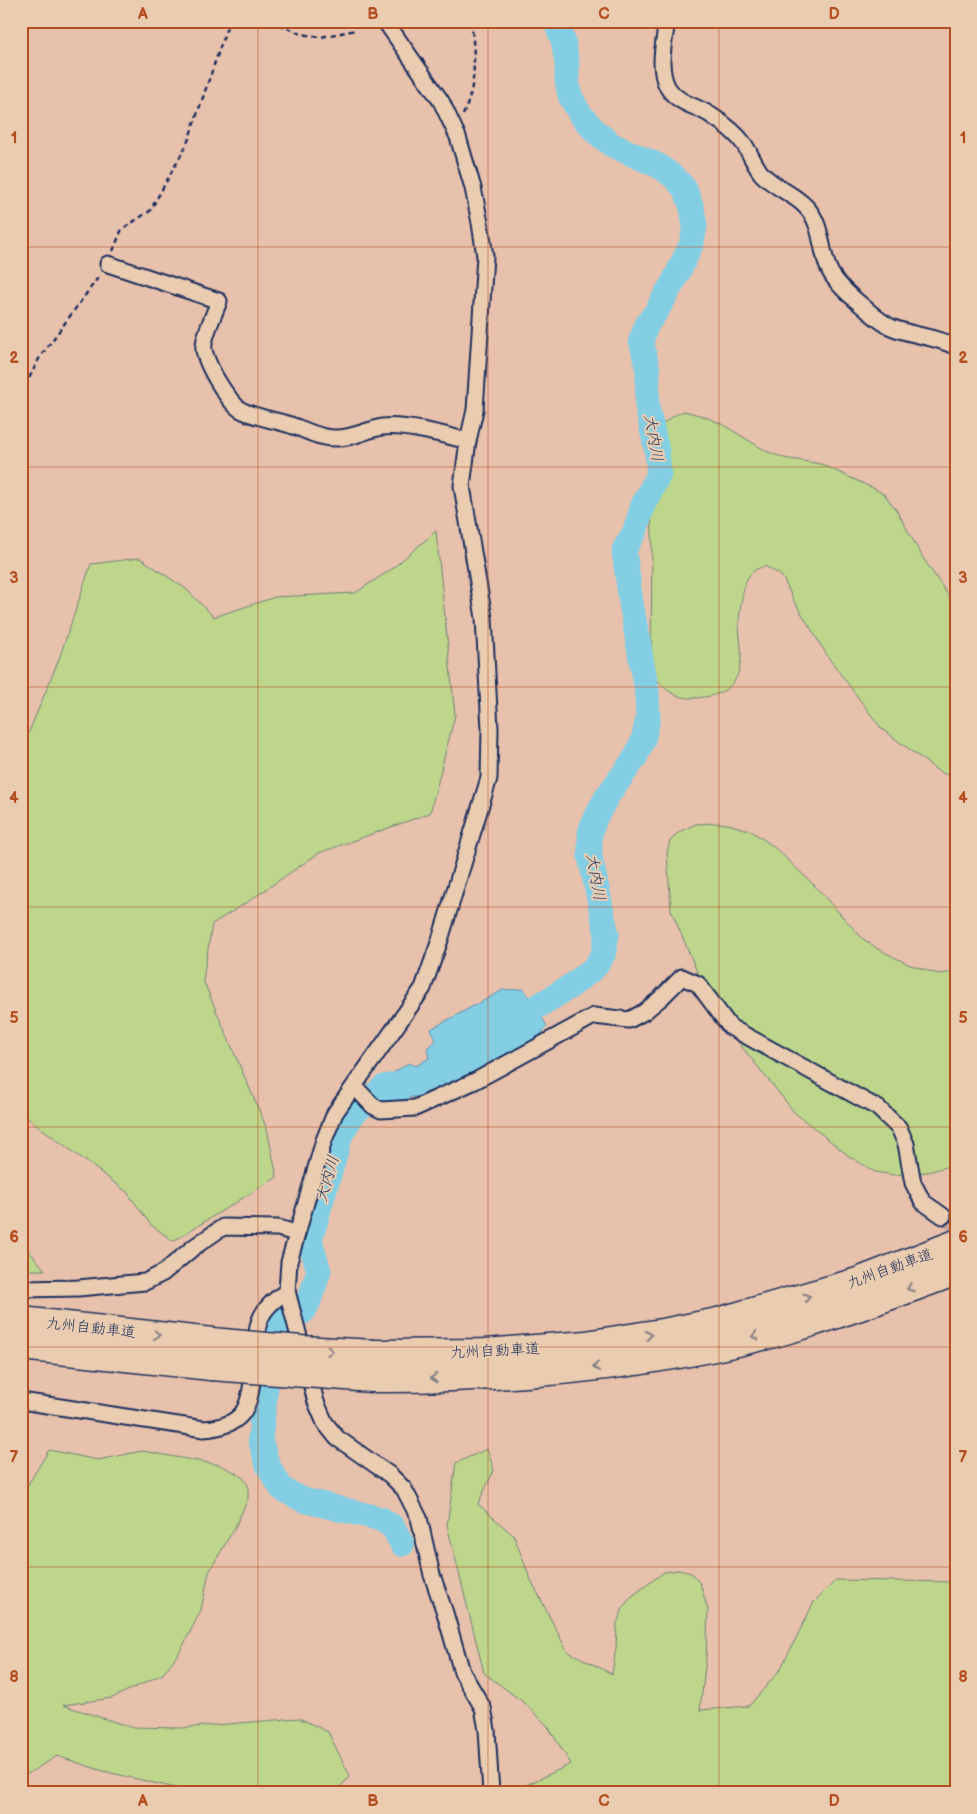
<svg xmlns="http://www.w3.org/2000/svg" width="977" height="1814" font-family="'Balsamiq Sans','Klee One',sans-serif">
<rect width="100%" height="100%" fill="#e8c1ac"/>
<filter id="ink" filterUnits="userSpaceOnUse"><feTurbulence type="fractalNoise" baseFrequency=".02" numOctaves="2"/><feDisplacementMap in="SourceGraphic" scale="10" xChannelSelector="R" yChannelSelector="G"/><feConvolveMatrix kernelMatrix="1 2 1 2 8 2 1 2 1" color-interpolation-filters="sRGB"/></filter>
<g filter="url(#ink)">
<g fill="#bed68c" stroke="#6c8275">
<path d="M684 411 703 416 722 424 766 451 784 458 821 464 875 489 885 495 897 511 923 558 956 607V779L938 771 881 728 830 660 794 601 783 578 779 574 765 566C759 568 753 570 749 576 743 584 739 614 739 625 739 635 742 645 741 656 740 687 722 697 693 698 673 699 660 686 651 670L652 536 648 447C653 430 668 417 684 411Z"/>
<path d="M436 531 455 715 430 813 319 853 249 901 212 924 203 980 267 1129 277 1177 173 1241 151 1225 127 1192 21 1113V742L29 732 59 659 91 564 140 558 186 589 214 617 275 597 355 593 392 569Z"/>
<path d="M716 823 728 824 751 831 773 846 814 885 862 938 876 948 908 964 938 974 956 972V1164L928 1172 893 1175 875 1172 849 1156 795 1113 714 1012 671 910 667 853 670 841 679 832 696 824Z"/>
<path d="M21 1244 24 1245 45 1270H21Z"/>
<path d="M487 1449 494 1470 478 1504 514 1536 530 1578 567 1651 612 1674 616 1648 617 1623 624 1606 631 1597 664 1572 679 1570 691 1573 700 1583 708 1610 706 1658 700 1710 749 1706 780 1670 814 1602 836 1580 956 1582V1793H515L526 1785 571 1764 547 1725 523 1702 484 1673 447 1525 456 1463Z"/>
<path d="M49 1450 98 1460 142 1451 220 1465 236 1473 243 1478 248 1485V1499L235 1527 209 1572 201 1610 181 1650 163 1674 112 1698 63 1705 130 1727 181 1728 299 1718 328 1732 350 1776 335 1793H197L103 1771 57 1756 21 1778V1496Z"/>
</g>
<path fill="#84cee4" stroke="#5a8eae" d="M524 989 547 1026 533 1045 436 1096 411 1097 397 1105 387 1106 385 1092 377 1083 409 1063 416 1066 429 1058 427 1048 436 1040 431 1029 503 990Z"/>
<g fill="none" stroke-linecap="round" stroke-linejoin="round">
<g stroke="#84cee4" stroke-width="25">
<path d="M507 1025 571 986 594 968 603 955 607 935 590 857V833L595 818 608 795 635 758 643 740 648 718 647 691 631 603 624 550 635 531 643 505 659 474 657 451 647 407 648 370 641 340 647 324 656 312 675 279 692 243 695 226 692 208 685 189 674 177 659 166 612 145 596 132 580 114 570 96 567 81V64L563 40 555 21"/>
<path d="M402 1544 393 1527 381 1519 303 1500 282 1489 268 1466 260 1439 272 1335 284 1319 303 1312 309 1301 319 1271 310 1240 341 1134 354 1113 384 1087 415 1081"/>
</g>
<path stroke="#bfa49c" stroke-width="15" stroke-dasharray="15 8" stroke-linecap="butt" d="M943 1216 956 1225"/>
<defs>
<g id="street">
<path d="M385 21 441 101 458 137 473 188 480 223 485 256 475 410 468 441 462 486 484 618 490 729 489 778 440 940 423 988 335 1113 324 1140 289 1262 287 1291 316 1402 325 1423 337 1438 390 1475 404 1489 419 1518 432 1575 445 1613 462 1672 483 1708 487 1730 491 1793"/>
<path d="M667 21C664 43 657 68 668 88 678 104 698 106 712 116 723 123 736 133 744 144 750 153 754 164 761 173 774 188 793 193 806 207 822 223 820 247 828 267 834 283 853 298 866 309 873 315 882 323 891 327 912 336 936 336 956 347"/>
<path d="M108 264 219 301C214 315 206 330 204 344 201 358 230 406 243 411 256 417 273 420 287 424 303 428 317 438 334 438 351 439 366 430 382 427 405 424 445 435 468 441"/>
<path d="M355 1087 373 1106 381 1110 415 1108 475 1081 594 1016 629 1020 644 1012 661 998 682 977 698 984 730 1027 878 1108 899 1128 906 1144 913 1183 923 1202 943 1216"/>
<path d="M21 1289 78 1288 145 1282 163 1273 194 1247 223 1227 278 1228 296 1233"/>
<path d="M21 1401 204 1429C244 1426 250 1408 253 1372 255 1357 256 1341 258 1326 262 1309 273 1301 287 1291"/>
</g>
<g id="highway">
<path d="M21 1321 212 1342"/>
<path d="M21 1346 211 1366"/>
<path d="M374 1354 485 1353 586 1345 668 1332 718 1322 858 1282 956 1244"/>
<path d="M372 1378C518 1379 666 1366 806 1324 857 1308 906 1290 956 1271"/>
</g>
</defs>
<use href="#street" stroke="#1b2f5e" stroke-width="19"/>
<use href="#highway" stroke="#1b2f5e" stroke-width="31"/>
<g stroke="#1b2f5e" stroke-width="2.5" stroke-dasharray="5 4" stroke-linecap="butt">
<path d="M271 21 301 34 321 37 356 30"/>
<path d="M463 115C477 85 475 54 471 21"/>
<path d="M113 251 122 229 150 211 187 144 229 21"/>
<path d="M21 394 40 357 100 275"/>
</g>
<use href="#street" stroke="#eaccb0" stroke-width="15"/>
<use href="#highway" stroke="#eaccb0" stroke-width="28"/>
<defs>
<g id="highway-bridge">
<path d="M212 1342 301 1350 374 1354"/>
<path d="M211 1366 372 1378"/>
</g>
</defs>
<use href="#highway-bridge" stroke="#1b2f5e" stroke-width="31" stroke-linecap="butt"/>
<use href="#highway-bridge" stroke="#eaccb0" stroke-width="28"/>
</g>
<defs><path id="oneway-chevron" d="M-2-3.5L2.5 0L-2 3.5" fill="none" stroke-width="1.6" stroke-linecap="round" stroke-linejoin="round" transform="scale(1.25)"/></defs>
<g stroke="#827e87">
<use href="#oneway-chevron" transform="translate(910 1288) rotate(159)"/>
<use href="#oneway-chevron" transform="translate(807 1297) rotate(-16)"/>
<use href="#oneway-chevron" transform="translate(157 1335) rotate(7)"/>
<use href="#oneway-chevron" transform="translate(649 1335) rotate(-9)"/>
<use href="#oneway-chevron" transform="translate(755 1336) rotate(166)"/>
<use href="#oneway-chevron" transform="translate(330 1351) rotate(3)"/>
<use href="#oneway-chevron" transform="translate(596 1367) rotate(172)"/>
<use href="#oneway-chevron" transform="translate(434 1378) rotate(180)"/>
</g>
</g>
<path fill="none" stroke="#b54e20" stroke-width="1" stroke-opacity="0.55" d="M258 21V1793M488 21V1793M719 21V1793M21 247H956M21 467H956M21 687H956M21 907H956M21 1127H956M21 1347H956M21 1567H956"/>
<g text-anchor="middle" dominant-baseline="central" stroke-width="4" stroke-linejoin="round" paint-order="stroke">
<g font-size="15" fill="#1b2f5e" stroke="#eaccb0">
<text transform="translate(890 1269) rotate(-20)">九州自動車道</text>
<text transform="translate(91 1328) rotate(6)">九州自動車道</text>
<text transform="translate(495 1351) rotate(-3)">九州自動車道</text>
</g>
<g font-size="16" font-style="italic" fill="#263f6b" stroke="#eaccb0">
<text transform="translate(653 438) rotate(80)">大内川</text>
<text transform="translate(595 877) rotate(80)">大内川</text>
<text transform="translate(328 1179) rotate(-74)">大内川</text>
</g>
</g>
<rect width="977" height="1814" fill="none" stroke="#eaccb0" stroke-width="55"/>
<rect x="28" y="28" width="922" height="1758" fill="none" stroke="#b54e20" stroke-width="2"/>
<g font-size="16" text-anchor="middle" font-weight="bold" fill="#b54e20">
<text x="143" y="19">A</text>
<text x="373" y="19">B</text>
<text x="604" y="19">C</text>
<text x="834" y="19">D</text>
<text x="14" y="143">1</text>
<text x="963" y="143">1</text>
<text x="14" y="363">2</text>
<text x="963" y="363">2</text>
<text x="14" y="583">3</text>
<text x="963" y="583">3</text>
<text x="14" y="803">4</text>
<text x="963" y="803">4</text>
<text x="14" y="1023">5</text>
<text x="963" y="1023">5</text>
<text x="14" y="1242">6</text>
<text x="963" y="1242">6</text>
<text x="14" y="1462">7</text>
<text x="963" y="1462">7</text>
<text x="14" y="1682">8</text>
<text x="963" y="1682">8</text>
<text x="143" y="1806">A</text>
<text x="373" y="1806">B</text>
<text x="604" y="1806">C</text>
<text x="834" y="1806">D</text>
</g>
</svg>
